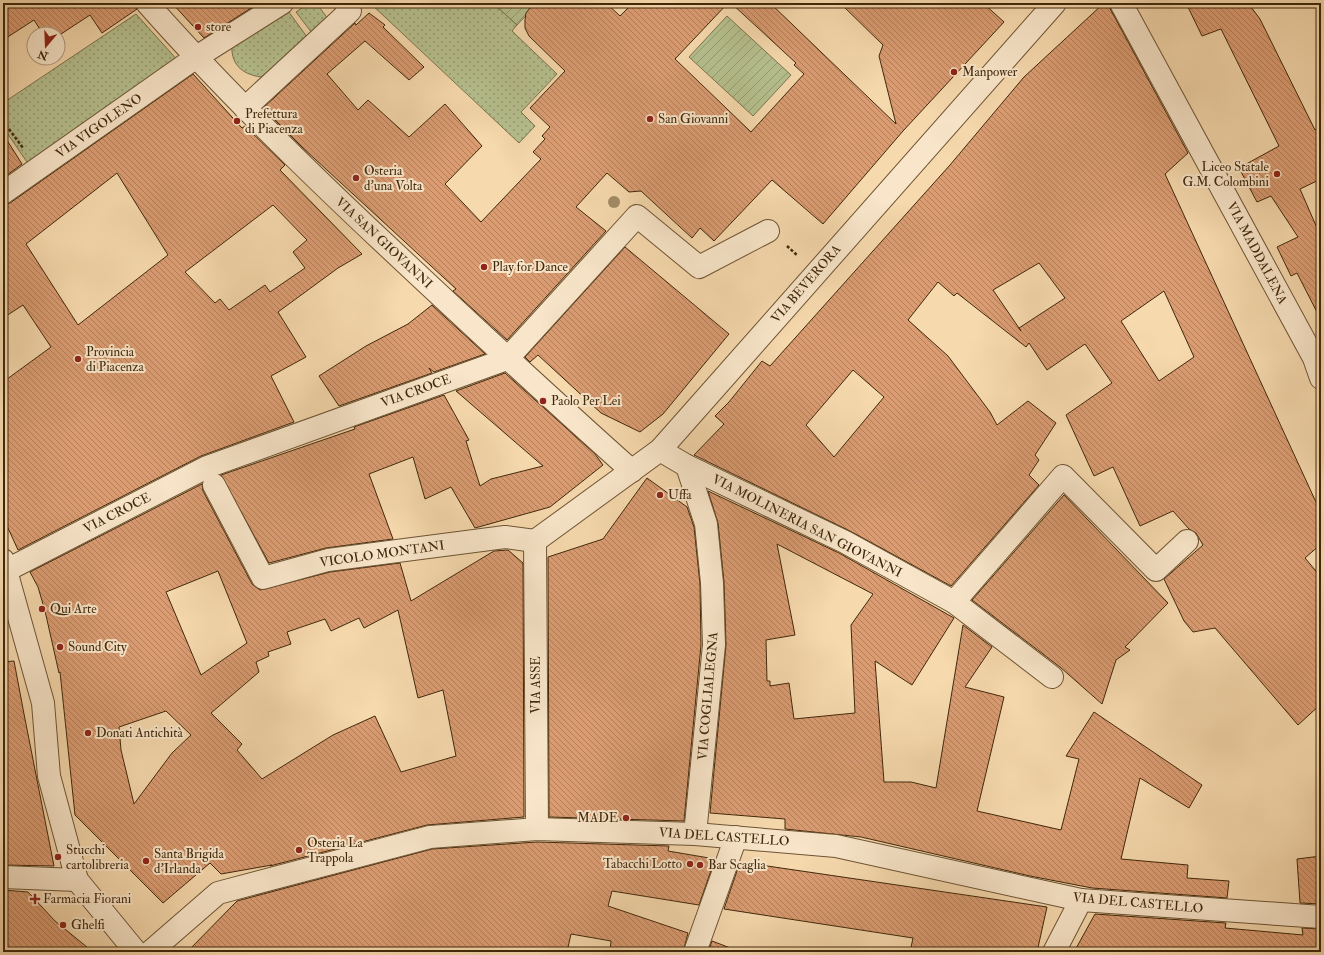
<svg xmlns="http://www.w3.org/2000/svg" width="1324" height="955" font-family="'IM FELL Double Pica',serif">
<defs>
<pattern id="grass-dots" width="8" height="8" patternUnits="userSpaceOnUse"><rect width="8" height="8" fill="#b6c08f"/><path d="M2 2h.1M6 6h.1" fill="none" stroke="#959c73" stroke-width="1.8" stroke-linecap="round"/></pattern>
<pattern id="garden-furrows" width="10" height="10" patternUnits="userSpaceOnUse"><rect width="10" height="10" fill="#b6c08f"/><path d="M-1 1l2-2M0 10L10 0M9 11l2-2" fill="none" stroke="#959c73"/></pattern>
<pattern id="building-back-hatch" width="6" height="6" patternUnits="userSpaceOnUse"><rect width="6" height="6" fill="#db9c72"/><path d="M-1 5l2 2M0 0l6 6M5-1l2 2" fill="none" stroke="#b37f5c"/></pattern>
</defs>
<rect width="100%" height="100%" fill="#f6d9ad"/>
<filter id="stains"><feTurbulence type="fractalNoise" baseFrequency=".005" numOctaves="4"/><feColorMatrix values="0 0 0 0 .2 0 0 0 0 .09 0 0 0 0 .02 0 0 0 .5 -.17"/></filter>
<radialGradient id="worn" r=".72"><stop offset=".6" stop-color="#630" stop-opacity="0"/><stop offset="1" stop-color="#630" stop-opacity=".3"/></radialGradient>
<g fill="url(#grass-dots)" stroke="#7b744d">
<path d="M309 3H316L329 20 312 33 296 12Z"/>
<path d="M370 3H493L517 25 512 31 557 74 521 112 535 126 519 143Z"/>
<path d="M283 4 310 41 261 77C241 74 230 64 232 42Z"/>
<path d="M136 14 180 63 29 165 3 127V103Z"/>
</g>
<g fill="url(#garden-furrows)" stroke="#7b744d">
<path d="M493 3H538L517 25Z"/>
<path d="M727 16 791 75 753 116 689 57Z"/>
</g>
<g fill="url(#building-back-hatch)" stroke="#40280b" fill-rule="evenodd">
<path d="M3 3H135L137 9 102 33 90 15 61 34H43L34 20 3 40Z"/>
<path d="M172 3H259L204 38Z"/>
<path d="M534 3H606L620 16 633 3H728L675 59 751 132 804 74 794 65 796 63 731 3H770L896 124 879 56 883 45 840 3H983L1004 22 903 131 823 224 772 180 714 241 700 228 692 238 641 191 629 192 607 173 576 207 606 231 507 340 453 291 456 289 302 147 263 108 355 23 356 25 369 13 385 25 383 27 424 67 409 80 365 41 327 74 358 110 368 100 409 137 445 104 482 146 445 184 481 222 541 159 533 152 545 139 542 136 550 127 530 108 565 71 529 36 525 28V20L526 13Z"/>
<path d="M1104 3H1107L1188 153 1165 174 1321 513V544L1305 558 1321 577V704L1298 725 1215 628 1193 632 1184 621 1164 579 1203 545 1196 533 1189 529 1173 511 1140 526 1113 467 1094 476 1066 415 1112 383 1085 344 1047 370 1029 343 1026 347 957 293 954 296 938 282 908 320 948 356 990 412 997 425 1028 401 1056 423 1035 455 1039 460 1029 475 1039 485 951 586 850 531 694 455 724 424 715 416 729 402 762 361 770 366 950 165 1024 77ZM1039 263 1065 298 1019 328 1021 331 993 290ZM1164 291 1194 357 1159 381 1121 321ZM853 370 884 397 834 457 806 425Z"/>
<path d="M1186 3H1248L1260 19 1315 130 1321 126V179L1300 189 1317 228 1321 226V320L1297 273 1291 276 1277 247 1298 237 1271 196 1257 202 1239 168 1279 146 1221 29 1202 36Z"/>
<path d="M193 74 242 128 245 126 285 165 280 170 362 254 338 268 278 312 306 357 271 376 294 422 201 456 18 550 3 517V382L51 347 23 305 3 318V205L10 203ZM117 173 168 255 78 325 26 244ZM273 205 307 240 293 252 305 268 270 292 265 285 229 310 220 299 215 303 185 272Z"/>
<path d="M3 134 22 164 3 178Z"/>
<path d="M625 247 729 334 663 414 640 432 601 413 538 355 530 362 525 357Z"/>
<path d="M432 305 485 354 434 372 429 368 432 373 339 406 319 376 366 346 408 324Z"/>
<path d="M505 373 595 454 603 465 550 507 475 528 451 487 425 499 413 457 369 474 393 539 326 548 269 563 221 475 355 429 354 427 444 395 469 440 466 441 480 486 491 479 543 466 456 391Z"/>
<path d="M647 478 687 507 694 527 700 584 701 645 684 821 549 817 548 557 603 539Z"/>
<path d="M202 484 203 491 252 584 260 590 330 572 400 563 411 601 494 551 508 550 523 563 524 817 427 825 270 866 272 865 221 874 210 863 163 903 75 815 60 672 59 673 45 611 38 587 30 572ZM218 571 247 643 201 675 166 592ZM398 610 418 698 443 690 456 756 401 772 375 716 333 735 262 779 237 750 242 744 211 713 259 672 256 662 269 656 268 652 291 644 287 632 325 619 331 631 359 618 364 628ZM166 711 191 735 172 753 134 804 121 750 119 727Z"/>
<path d="M708 491 839 553 954 618 912 685 875 661 884 782H911L936 788 963 625 992 647 965 687 1004 697 977 811 1061 830 1079 759 1066 756 1094 712 1202 785 1189 808 1140 778 1121 859 1188 865 1187 878 1229 881 1227 898 1092 888 1030 876 861 837 785 829V819L710 813 726 645 724 582 718 523ZM777 544 873 594 851 625 855 713 794 719 789 683 770 686V681H767L766 640 795 635Z"/>
<path d="M1064 495 1168 603 1125 647 1130 650 1116 660 1102 704 1060 667 972 600Z"/>
<path d="M14 661 24 714 54 866 3 865V662Z"/>
<path d="M537 842 669 846 668 851 715 859 699 905 612 891 608 906 688 933 683 952H610L611 941 571 934 567 952H187L237 901 432 849Z"/>
<path d="M1321 856V904L1300 903 1297 859Z"/>
<path d="M740 862 1047 907 1037 952H910L913 938 724 909Z"/>
<path d="M3 890 28 892 55 921 93 952H3Z"/>
<path d="M1095 914 1226 923 1225 928 1303 935 1302 928 1321 929V952H1074Z"/>
<path d="M712 941 733 949 732 952H708Z"/>
</g>
<g fill="none" stroke-linecap="round" stroke-linejoin="round">
<defs>
<g id="street">
<path d="M147 3C221 87 301 165 383 242 465 319 548 396 632 471"/>
<path d="M1121 3 1314 358 1321 378"/>
<path d="M245 108 350 11 345 3"/>
<path d="M3 193 195 58 282 3"/>
<path d="M660 450 687 466 845 542 954 602 1052 677"/>
<path d="M687 466 706 524 712 583 714 645 695 834"/>
<path d="M214 485 263 578 328 560 505 537 535 541"/>
<path d="M535 541 660 450 1055 3"/>
<path d="M535 541 537 829"/>
<path d="M3 560 43 703 49 776 77 880 136 952"/>
<path d="M7 570 207 467 507 359 637 216 699 267 768 231"/>
<path d="M954 602 1063 476 1156 570 1187 541"/>
<path d="M3 877 77 880"/>
<path d="M150 952 218 893 430 837 537 829 695 834 836 846 1081 900 1321 917"/>
<path d="M695 952 736 837"/>
<path d="M1054 952 1081 900"/>
</g>
</defs>
<use href="#street" stroke="#6e5434" stroke-width="24"/>
<g stroke="#40280b" stroke-width="2.5" stroke-dasharray="3 2" stroke-linecap="butt">
<path d="M3 121 23 148"/>
<path d="M787 246 798 256"/>
</g>
<use href="#street" stroke="#f9e6ca" stroke-width="22"/>
</g>
<circle fill="#a28d66" cx="614" cy="202" r="6"/>
<g fill="#8f2418" stroke="#f9e6ca" stroke-width="1.5">
<circle cx="198" cy="27" r="4"/>
<circle cx="954" cy="72" r="4"/>
<circle cx="650" cy="119" r="4"/>
<circle cx="237" cy="121" r="4"/>
<circle cx="1277" cy="174" r="4"/>
<circle cx="356" cy="178" r="4"/>
<circle cx="484" cy="267" r="4"/>
<circle cx="78" cy="359" r="4"/>
<circle cx="543" cy="401" r="4"/>
<circle cx="660" cy="495" r="4"/>
<circle cx="42" cy="609" r="4"/>
<circle cx="60" cy="647" r="4"/>
<circle cx="88" cy="733" r="4"/>
<circle cx="626" cy="818" r="4"/>
<circle cx="299" cy="850" r="4"/>
<circle cx="58" cy="857" r="4"/>
<circle cx="146" cy="861" r="4"/>
<circle cx="690" cy="864" r="4"/>
<circle cx="700" cy="865" r="4"/>
<path d="M33 893h4v4h4v4h-4v4h-4v-4h-4v-4h4z"/>
<circle cx="63" cy="925" r="4"/>
</g>
<g text-anchor="middle" dominant-baseline="central" stroke-width="4" stroke-linejoin="round" paint-order="stroke">
<g font-size="13" fill="#40280b" stroke="#f9e6ca" text-anchor="start">
<text x="206" y="27">store</text>
<text x="962" y="72">Manpower</text>
<text x="245" y="114">Prefettura<tspan x="245" dy="15">di Piacenza</tspan></text>
<text x="658" y="119">San Giovanni</text>
<text x="1269" y="167" text-anchor="end">Liceo Statale<tspan x="1269" dy="15">G.M. Colombini</tspan></text>
<text x="364" y="171">Osteria<tspan x="364" dy="15">d'una Volta</tspan></text>
<text x="492" y="267">Play for Dance</text>
<text x="86" y="352">Provincia<tspan x="86" dy="15">di Piacenza</tspan></text>
<text x="551" y="401">Paolo Per Lei</text>
<text x="668" y="495">Uffa</text>
<text x="50" y="609">Qui Arte</text>
<text x="68" y="647">Sound City</text>
<text x="96" y="733">Donati Antichità</text>
<text x="618" y="818" text-anchor="end">MADE</text>
<text x="307" y="843">Osteria La<tspan x="307" dy="15">Trappola</tspan></text>
<text x="66" y="850">Stucchi<tspan x="66" dy="15">cartolibreria</tspan></text>
<text x="154" y="854">Santa Brigida<tspan x="154" dy="15">d’Irlanda</tspan></text>
<text x="682" y="864" text-anchor="end">Tabacchi Lotto</text>
<text x="708" y="865">Bar Scaglia</text>
<text x="43" y="899">Farmacia Fiorani</text>
<text x="71" y="925">Ghelfi</text>
</g>
<g font-size="13" fill="#40280b" stroke="#f9e6ca">
<text transform="translate(99 126) rotate(-35)">VIA VIGOLENO</text>
<text transform="translate(384 243) rotate(43)">VIA SAN GIOVANNI</text>
<text transform="translate(1257 253) rotate(62)">VIA MADDALENA</text>
<text transform="translate(806 284) rotate(-49)">VIA BEVERORA</text>
<text transform="translate(416 391) rotate(-20)">VIA CROCE</text>
<text transform="translate(117 513) rotate(-27)">VIA CROCE</text>
<text transform="translate(807 526) rotate(27)">VIA MOLINERIA SAN GIOVANNI</text>
<text transform="translate(382 554) rotate(-8)">VICOLO MONTANI</text>
<text transform="translate(536 685) rotate(-90)">VIA ASSE</text>
<text transform="translate(708 696) rotate(-85)">VIA COGLIALEGNA</text>
<text transform="translate(724 837) rotate(4)">VIA DEL CASTELLO</text>
<text transform="translate(1138 903) rotate(5)">VIA DEL CASTELLO</text>
</g>
</g>
<rect width="1324" height="955" fill="none" stroke="#f6d9ad" stroke-width="16"/>
<rect x="4" y="4" width="1316" height="947" fill="none" stroke="#40280b" stroke-width="2"/>
<rect x="8" y="8" width="1308" height="939" fill="none" stroke="#40280b"/>
<g transform="translate(46 46) rotate(199)"><circle r="19" fill="#f9e6ca" stroke="#af9a7e"/>
<path d="M0-3L7 15L0 10L-7 15Z" fill="#8f2418"/>
<text y="-6" font-size="11" font-weight="bold" text-anchor="middle" fill="#40280b">N</text>
</g>
<rect width="100%" height="100%" filter="url(#stains)"/>
<rect width="100%" height="100%" fill="url(#worn)"/>
</svg>
